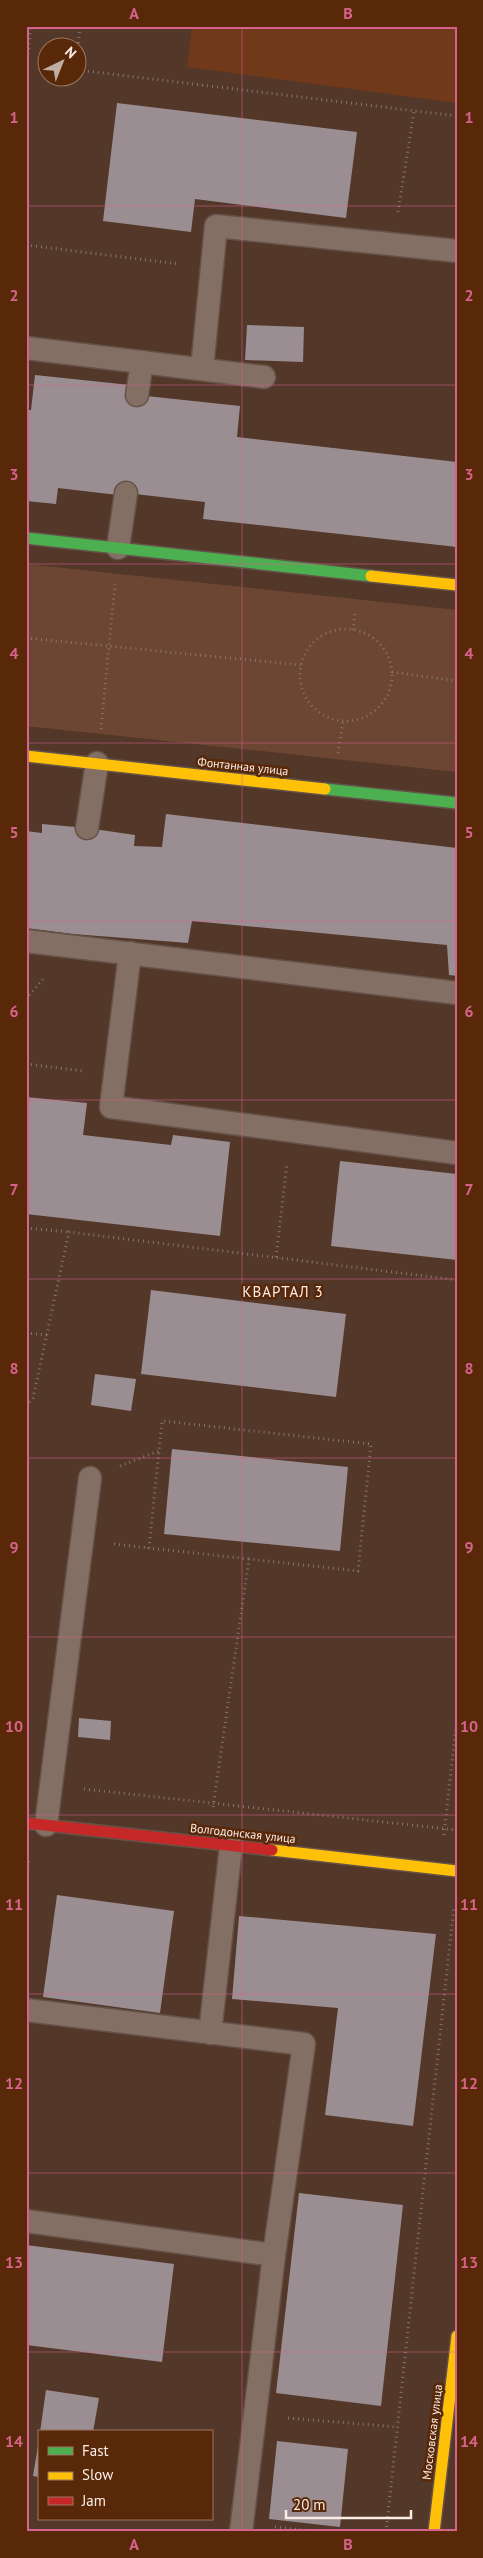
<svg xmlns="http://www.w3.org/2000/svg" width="483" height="2558" font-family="'PT Sans',sans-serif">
<rect width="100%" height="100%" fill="#533728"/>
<path fill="#70391a" d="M192 26H457V103L187 67Z"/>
<path fill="#6c4632" d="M26 564 457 610V772L26 726Z"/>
<g fill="#9b8e92">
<path d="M117 103 357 132 346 218 195 199 191 232 103 221Z"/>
<path d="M247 325 304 327 303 362 245 360Z"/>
<path d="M35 375 130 385 137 395 240 406 237 437 457 462V547L203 519 205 502 126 493 118 495 58 488 56 504 26 501V410H31Z"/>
<path d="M166 814 457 848V976L449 975 447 945 192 921 188 943 73 934 26 928V831L42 833V824L87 828 135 835 134 846 162 847Z"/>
<path d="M26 1097 87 1103 83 1135 171 1145 173 1135 230 1142 220 1236 26 1214Z"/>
<path d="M340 1161 457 1174V1260L331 1246Z"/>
<path d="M151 1290 346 1314 336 1397 141 1374Z"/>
<path d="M95 1374 136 1379 131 1411 91 1405Z"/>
<path d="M172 1449 348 1467 340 1551 164 1534Z"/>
<path d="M79 1718 111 1721 110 1740 78 1737Z"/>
<path d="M57 1895 174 1911 160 2013 43 1997Z"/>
<path d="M239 1916 436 1934 413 2126 325 2115 338 2008 232 1999Z"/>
<path d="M299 2193 403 2205 381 2406 276 2393Z"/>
<path d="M26 2245 174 2264 162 2362 26 2345Z"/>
<path d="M46 2390 99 2398 93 2432H40Z"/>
<path d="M277 2441 348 2449 340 2527 269 2519Z"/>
<path d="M38 2446H39V2477L33 2476Z"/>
</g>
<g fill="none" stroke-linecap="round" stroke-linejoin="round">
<defs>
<g id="lane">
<path d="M26 348 264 377"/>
<path d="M202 369 216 226 457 251"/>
<path d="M137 395 142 362"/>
<path d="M118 548 126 493"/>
<path d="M87 828 97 763"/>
<path d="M26 941 457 993"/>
<path d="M130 953 111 1107 457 1153"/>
<path d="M46 1825 90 1478"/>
<path d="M26 2010 304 2044 274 2255 241 2532"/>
<path d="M210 2033 231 1846"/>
<path d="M26 2221 274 2255"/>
</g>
<g id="fast">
<path d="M26 538 371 576"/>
<path d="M325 789 457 803"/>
</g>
<g id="slow">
<path d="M371 576 457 585"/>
<path d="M26 756 325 789"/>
<path d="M272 1850 457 1871"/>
<path d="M434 2532 457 2336"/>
</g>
<path id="jam" d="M26 1823 272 1850"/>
</defs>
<use href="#lane" stroke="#645248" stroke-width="25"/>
<use href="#fast" stroke="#645248" stroke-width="14"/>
<use href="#slow" stroke="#645248" stroke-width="14"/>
<use href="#jam" stroke="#645248" stroke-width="14"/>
<g stroke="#87746b" stroke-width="3" stroke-dasharray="1 4" stroke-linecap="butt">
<path d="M78 48 80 26"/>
<path d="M78 70 457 116"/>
<path d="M26 74 31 26"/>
<path d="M398 212 414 111"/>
<path d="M26 245 179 264"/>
<circle cx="346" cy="675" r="46"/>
<path d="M353 630 355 611"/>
<path d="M26 638 301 665"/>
<path d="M392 672 457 681"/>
<path d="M101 729 115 584"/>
<path d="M338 753 343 722"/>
<path d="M26 999 44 978"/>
<path d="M26 1064 83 1071"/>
<path d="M26 1228 69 1232"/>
<path d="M276 1257 287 1164"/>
<path d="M26 1333 48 1335"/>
<path d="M26 1406 33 1398 69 1232 457 1280"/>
<path d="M120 1466 159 1451"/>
<path d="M114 1544 149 1548"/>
<path d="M84 1789 457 1830"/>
<path d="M213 1807 249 1559 358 1571 371 1444 162 1421 149 1548 249 1559"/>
<path d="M444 1835 457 1715"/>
<path d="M26 1882 29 1858"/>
<path d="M288 2418 397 2427"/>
<path d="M275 2527 321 2532"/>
<path d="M386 2532 454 1906"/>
</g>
<use href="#lane" stroke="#846f64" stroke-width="22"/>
<use href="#fast" stroke="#4caf50" stroke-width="11"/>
<use href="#slow" stroke="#ffc107" stroke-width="11"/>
<use href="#jam" stroke="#c62828" stroke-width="11"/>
</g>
<path fill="none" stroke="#d6638c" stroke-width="1" stroke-opacity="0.55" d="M242 26V2532M26 206H457M26 385H457M26 564H457M26 743H457M26 921H457M26 1100H457M26 1279H457M26 1458H457M26 1637H457M26 1815H457M26 1994H457M26 2173H457M26 2352H457"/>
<g text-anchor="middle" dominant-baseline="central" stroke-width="5" stroke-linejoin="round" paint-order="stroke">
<g font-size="12" fill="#faede7" stroke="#592809">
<text transform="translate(243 766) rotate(6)">Фонтанная улица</text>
<text transform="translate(243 1833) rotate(6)">Волгодонская улица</text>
<text transform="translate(432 2432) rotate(-83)">Московская улица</text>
</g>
<g font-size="15" letter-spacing="1" fill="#faede7" stroke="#592809">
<text x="283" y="1291">КВАРТАЛ 3</text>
</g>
</g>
<rect width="483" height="2558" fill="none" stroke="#592809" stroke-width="55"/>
<rect x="38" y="2430" width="175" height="90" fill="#592809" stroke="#997762"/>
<rect x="48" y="2447" width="25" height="8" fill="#4caf50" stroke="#997762"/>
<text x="82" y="2456" font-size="15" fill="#faede7">Fast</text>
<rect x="48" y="2472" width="25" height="8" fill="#ffc107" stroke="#997762"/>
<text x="82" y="2480" font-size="15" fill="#faede7">Slow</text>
<rect x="48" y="2497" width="25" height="8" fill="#c62828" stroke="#997762"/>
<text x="82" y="2506" font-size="15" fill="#faede7">Jam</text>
<g transform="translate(62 62) rotate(43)"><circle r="24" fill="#592809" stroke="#997762"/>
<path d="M0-4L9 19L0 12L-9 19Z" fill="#c0ada4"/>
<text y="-8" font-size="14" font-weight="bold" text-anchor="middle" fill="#faede7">N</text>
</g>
<path d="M286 2510v8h125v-8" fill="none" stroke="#faede7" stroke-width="2.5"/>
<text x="293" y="2510" font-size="15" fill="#faede7" stroke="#592809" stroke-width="4" paint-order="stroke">20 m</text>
<rect x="28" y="28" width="428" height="2502" fill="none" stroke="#d6638c" stroke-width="2"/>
<g font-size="16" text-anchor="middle" font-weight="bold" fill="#d6638c">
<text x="134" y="19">A</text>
<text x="348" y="19">B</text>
<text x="14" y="123">1</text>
<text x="469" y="123">1</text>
<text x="14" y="301">2</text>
<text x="469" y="301">2</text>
<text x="14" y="480">3</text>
<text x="469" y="480">3</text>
<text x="14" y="659">4</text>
<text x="469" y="659">4</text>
<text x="14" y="838">5</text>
<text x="469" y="838">5</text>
<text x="14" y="1017">6</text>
<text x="469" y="1017">6</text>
<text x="14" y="1195">7</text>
<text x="469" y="1195">7</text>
<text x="14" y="1374">8</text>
<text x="469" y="1374">8</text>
<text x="14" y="1553">9</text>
<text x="469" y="1553">9</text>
<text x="14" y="1732">10</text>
<text x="469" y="1732">10</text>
<text x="14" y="1910">11</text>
<text x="469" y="1910">11</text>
<text x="14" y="2089">12</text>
<text x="469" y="2089">12</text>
<text x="14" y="2268">13</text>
<text x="469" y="2268">13</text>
<text x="14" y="2447">14</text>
<text x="469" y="2447">14</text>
<text x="134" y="2550">A</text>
<text x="348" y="2550">B</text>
</g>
</svg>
